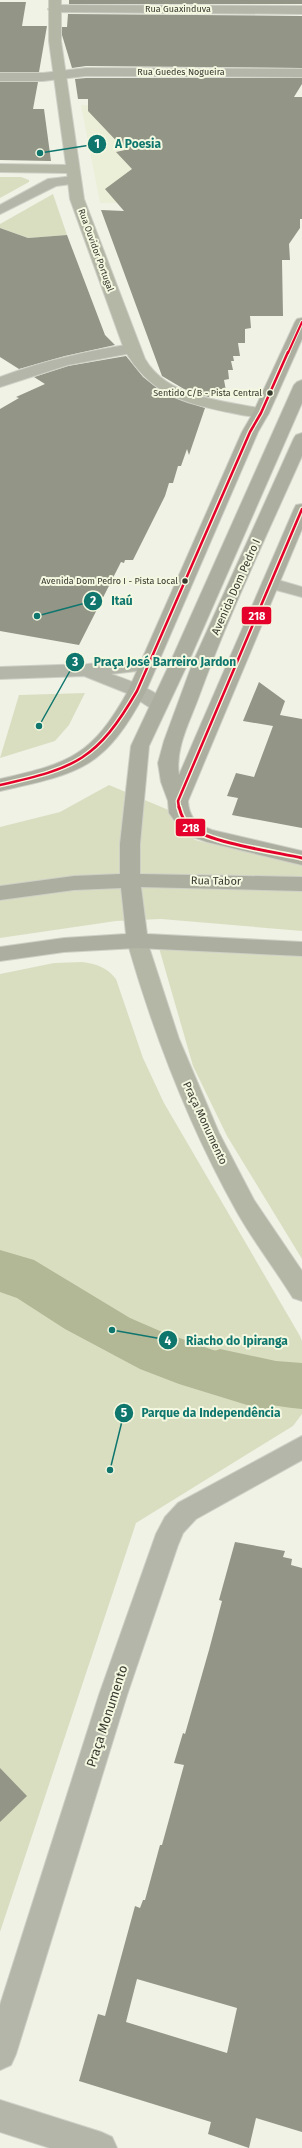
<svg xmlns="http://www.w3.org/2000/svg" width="302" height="2148" font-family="'Fira Sans',sans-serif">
<rect width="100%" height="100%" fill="#f0f2e6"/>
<path fill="#ebefd8" d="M81 105 230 106 160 204 100 203Z"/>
<g fill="#dadec1">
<path d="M0 177H21L29 180V182L0 198Z"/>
<path d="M53 194 67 235 28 238 0 228V224Z"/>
<path d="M85 693 69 725 55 741 0 758 19 695Z"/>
<path d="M109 785 171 811 195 840 302 865V931L161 919 116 921 0 938V827L60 812Z"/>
<path d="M159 948 302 954V1259L227 1136 193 1066Z"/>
<path d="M82 962C96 964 107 967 116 979L143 1058 164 1103 300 1336 302 1341V1414L293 1426 136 1523 0 1932V974L54 963Z"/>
</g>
<path fill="#b2b796" d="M0 1250 34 1260 130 1318 160 1331 213 1350 291 1370 270 1412 179 1384 140 1369 65 1329 17 1298 0 1292Z"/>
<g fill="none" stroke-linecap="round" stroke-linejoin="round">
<path fill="#b2b796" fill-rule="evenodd" d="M220 1349 276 1361 302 1363V1409C268 1406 234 1399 201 1388L193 1372 201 1356Z"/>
</g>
<g fill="#939587" fill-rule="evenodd">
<rect x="69" y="0" width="233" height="4"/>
<path d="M0 2H26L22 26H47L39 72H0Z"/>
<path d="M68 14 302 16V68L86 66 72 68 62 35V27H67Z"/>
<path d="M86 78H302V84L294 97H302V219H300V228L289 244 290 260H282L283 316H250L251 328 245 329V343H238L240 356H233L234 361H231L233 370H228L229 379 224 380 227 396 211 391 209 397 200 395 184 389 162 376 101 210 124 211 105 189 132 169 116 152 125 150 88 111V99H78L75 79Z"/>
<path d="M0 82H38L33 109H44L51 161 0 160Z"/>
<path d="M0 228 28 238 67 235 105 335 115 345 65 356 19 369 0 357Z"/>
<path d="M126 356 143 377 170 398 169 396 205 408 189 455 187 449 181 466H178L173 483H169L165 496 133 560H125L124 563 121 562 79 645 0 631V409L19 398 16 397 45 384 34 377 68 366Z"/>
<path d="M259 682 285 701 280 715 302 719V828L232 815 238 798 227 796 236 773 254 777 273 726 243 721Z"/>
<path d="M235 1542 285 1551 283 1557 292 1559 291 1565 302 1568V2132L256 2118 249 2148 208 2134 211 2122 79 2081 98 2014 105 2016 135 1906 140 1908 143 1900H145L160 1845H162L184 1765 174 1763 183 1733 185 1734 209 1650 222 1601 219 1600ZM137 1979 237 2008 227 2053 126 2022Z"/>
<path d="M0 1768 27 1796 0 1822Z"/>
</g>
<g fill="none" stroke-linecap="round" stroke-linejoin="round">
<defs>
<g id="street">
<path d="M54 5 302 6V14L50 12 48 9Z"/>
<path d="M86 68 302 69V77L86 76 43 81H0V73H43Z"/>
<path d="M74 176 81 180 79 183 56 186 0 214V205L48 179Z"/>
<path d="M132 344 137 346 140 349 137 352 68 365 0 387V377C43 361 87 351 132 344Z"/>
<path d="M271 578 302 587V597L265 587 262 583 265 579Z"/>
<path d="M148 659 154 661 157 665 154 669 111 674C128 680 158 690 168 705L166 709 159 711 152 709 129 694 84 676 0 679V667L88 664Z"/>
<path d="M302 1436V1460L196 1519 183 1533 178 1545 127 1695 16 2054 11 2065 0 2070V2005L99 1695 156 1534 165 1517 178 1503Z"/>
<path d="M0 2100 101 2132 112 2137 117 2148H50L0 2132Z"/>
</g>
<g id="secondary">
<path d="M49 0H61V41L84 199 145 359C169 400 226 400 267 410L269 413 267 416C255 419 239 414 227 412 180 402 149 393 124 349L70 199 67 173 0 172V164L66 165 49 41Z"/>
<path d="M137 934 144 936 147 941 179 1039 219 1133 254 1200 302 1271V1301L293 1298C275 1269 254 1242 237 1212 189 1126 154 1035 127 941L130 936Z"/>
</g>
<g id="primary">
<path d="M302 318V339L269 413 258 432 146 691C105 768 82 773 0 791V779C70 763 92 756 128 691L242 432 253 413 295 322 297 319Z"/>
<path d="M302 380V403L188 663 149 746 140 844V874L302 877V891L141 887 147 934 302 942V956L137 948 64 952 0 961V947L64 938 126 934 121 888 74 890 0 900V886L74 876 120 874V844L131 746 170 663 294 385 297 382Z"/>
<path d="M302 433V456C266 537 228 616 198 699 189 723 175 749 179 775L294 509 296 505 302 504V529L188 801C189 818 197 824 212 830L302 851V865L207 842 184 834 169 813 168 801 161 782 158 763 164 741 193 662 294 438 296 435Z"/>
</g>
</defs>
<use href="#street" stroke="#ced0c6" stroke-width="2"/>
<use href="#secondary" stroke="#ced0c6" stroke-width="2"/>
<use href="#primary" stroke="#ced0c6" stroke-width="2"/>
<use href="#street" fill="#b4b6aa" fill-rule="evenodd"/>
<use href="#secondary" fill="#b4b6a6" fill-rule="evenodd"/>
<use href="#primary" fill="#acaea0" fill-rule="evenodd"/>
<defs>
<path id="bus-1-far2" d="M288 353 302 322"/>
<g id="bus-1-far1">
<path d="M0 785C76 768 97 760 137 691L250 432 261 413 288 352"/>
<path d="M179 808 178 801 302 509"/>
</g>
<path id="bus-1" d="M179 807C181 815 184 823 191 828 212 843 275 852 302 858"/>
</defs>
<use href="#bus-1-far2" stroke="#f4f8e0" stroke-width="4"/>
<use href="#bus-1-far1" stroke="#f4f8e0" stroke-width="5"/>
<use href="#bus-1" stroke="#f4f8e0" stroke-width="6"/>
<use href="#bus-1-far2" stroke="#e4002b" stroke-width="2"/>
<use href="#bus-1-far1" stroke="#e4002b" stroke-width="2.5"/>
<use href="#bus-1" stroke="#e4002b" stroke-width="3"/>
</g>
<g fill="#37392f" stroke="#f4f8e0" stroke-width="1.5">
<circle cx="270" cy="393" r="3.5"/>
<circle cx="185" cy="581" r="3.5"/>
</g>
<g text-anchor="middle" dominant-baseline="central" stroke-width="4" stroke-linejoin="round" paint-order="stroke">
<g font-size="9" fill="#37392f" stroke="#f4f8e0">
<text x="178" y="9">Rua Guaxinduva</text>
<text x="181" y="72">Rua Guedes Nogueira</text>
<text transform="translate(96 250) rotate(70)">Rua Ouvidor Portugal</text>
</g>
<g font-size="9" fill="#37392f" stroke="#f4f8e0" text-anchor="end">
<text x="262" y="393">Sentido C/B - Pista Central</text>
<text x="178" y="581">Avenida Dom Pedro I - Pista Local</text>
</g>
<g font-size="11" fill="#37392f" stroke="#f4f8e0">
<text transform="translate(236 587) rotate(-66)">Avenida Dom Pedro I</text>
<text transform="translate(216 881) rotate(1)">Rua Tabor</text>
<text transform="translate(205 1123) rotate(65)">Praça Monumento</text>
</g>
<g font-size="13" fill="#37392f" stroke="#f4f8e0">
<text transform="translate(107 1716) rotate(-72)">Praça Monumento</text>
</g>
</g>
<path fill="none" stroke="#0f766e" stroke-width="1.5" d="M40 153L97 144M37 616L93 601M39 726L75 662M112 1330L168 1340M110 1470L124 1413"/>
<g fill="#0f766e" stroke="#f4f8e0" stroke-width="1.5">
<circle cx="40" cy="153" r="4"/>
<circle cx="37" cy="616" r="4"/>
<circle cx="39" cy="726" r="4"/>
<circle cx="112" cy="1330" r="4"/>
<circle cx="110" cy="1470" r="4"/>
<circle cx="97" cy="144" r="10"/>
<circle cx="93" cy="601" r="10"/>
<circle cx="75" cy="662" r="10"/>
<circle cx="168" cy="1340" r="10"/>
<circle cx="124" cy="1413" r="10"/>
</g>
<g font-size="12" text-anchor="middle" font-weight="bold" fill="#fff">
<text x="97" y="148">1</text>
<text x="93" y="605">2</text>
<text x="75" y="666">3</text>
<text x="168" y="1345">4</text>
<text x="124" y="1417">5</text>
</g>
<g font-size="12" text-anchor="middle" font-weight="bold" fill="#0f766e" stroke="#f4f8e0" stroke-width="4" stroke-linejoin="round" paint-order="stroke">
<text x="138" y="148">A Poesia</text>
<text x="122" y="605">Itaú</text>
<text x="165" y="666">Praça José Barreiro Jardon</text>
<text x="237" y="1345">Riacho do Ipiranga</text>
<text x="211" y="1417">Parque da Independência</text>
</g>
<g stroke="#f4f8e0" stroke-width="1.5">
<rect x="241" y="606" width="31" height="19" rx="4" fill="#e4002b"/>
<rect x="175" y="818" width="31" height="19" rx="4" fill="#e4002b"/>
</g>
<g font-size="11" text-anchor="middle" font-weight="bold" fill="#fff">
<text x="257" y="620">218</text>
<text x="191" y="832">218</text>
</g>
</svg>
